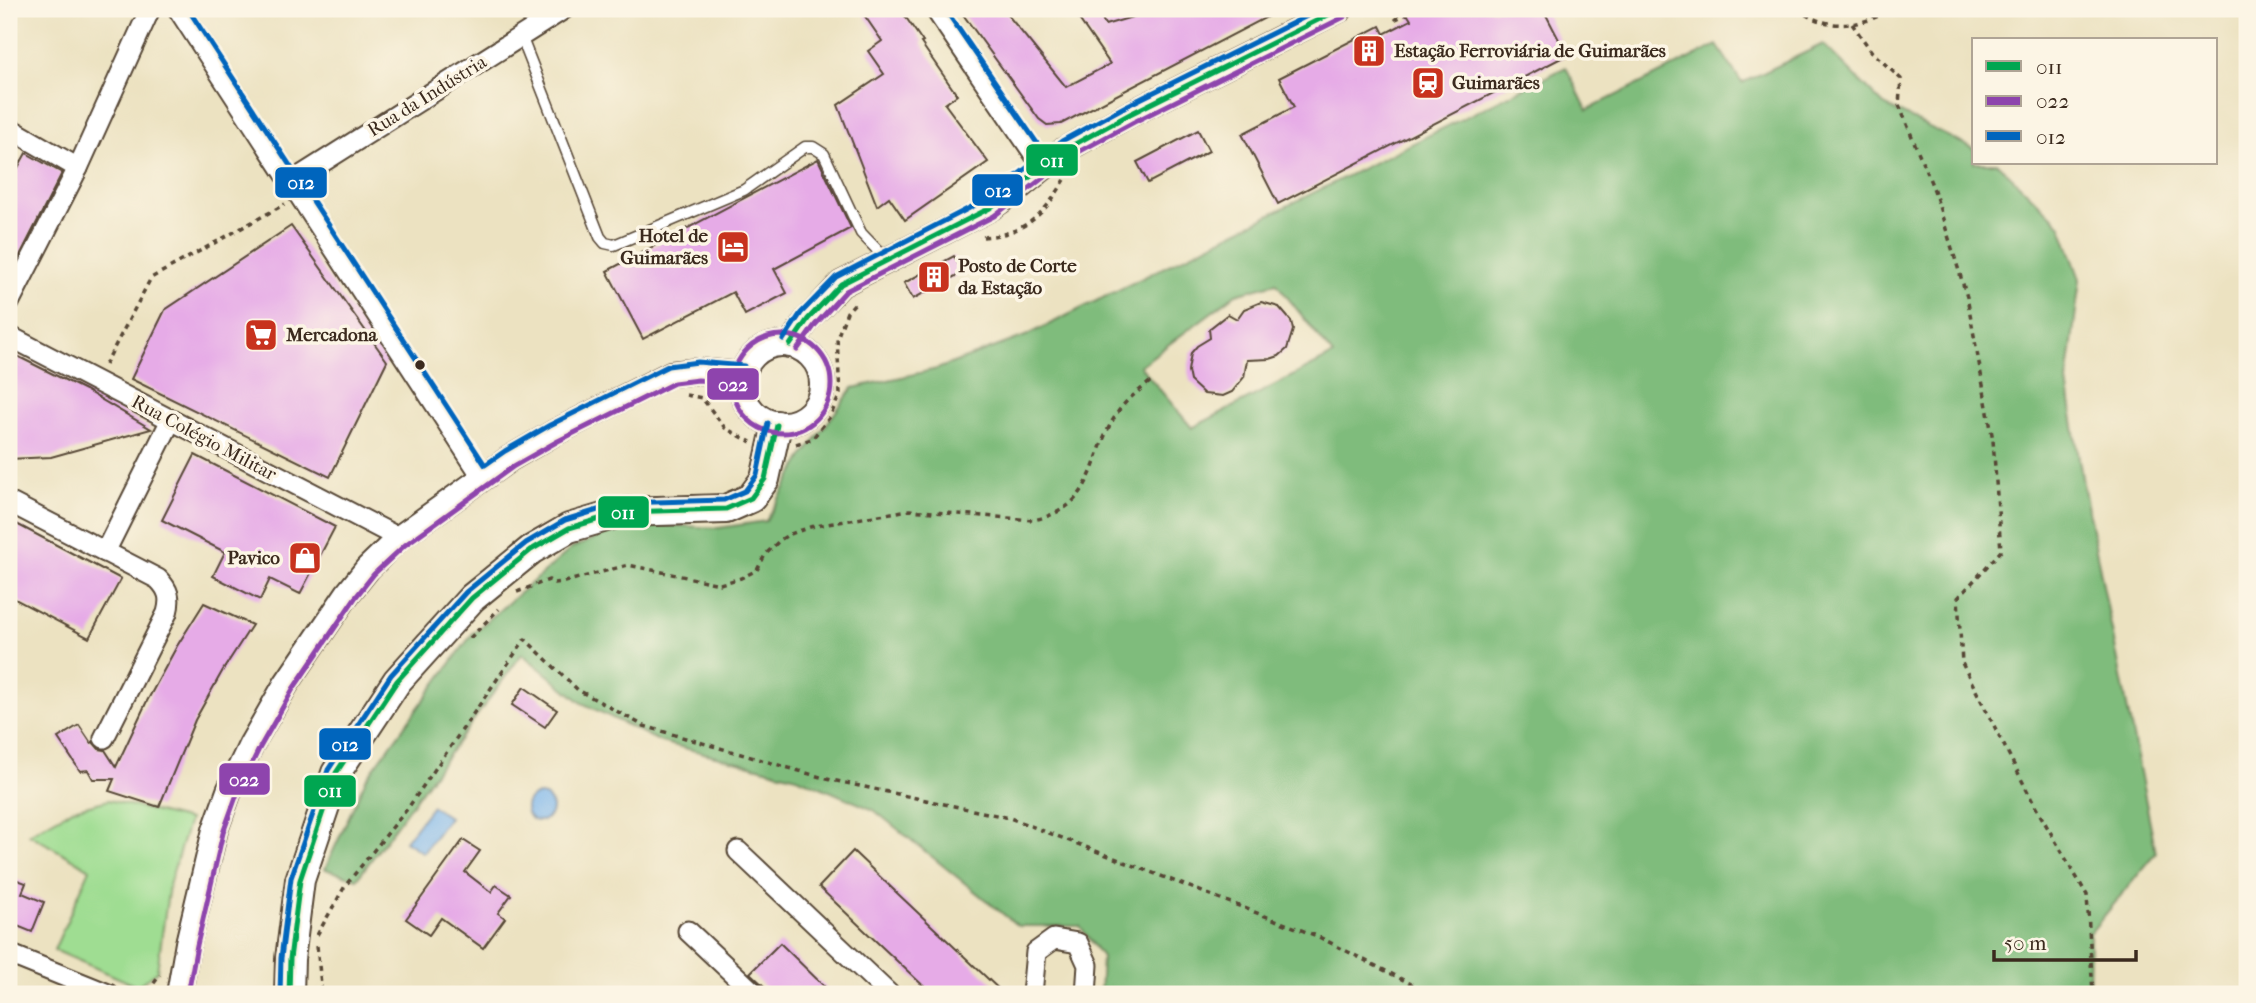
<svg xmlns="http://www.w3.org/2000/svg" width="2256" height="1003" font-family="'IM FELL French Canon',serif">
<rect width="100%" height="100%" fill="#fcf5e5"/>
<filter id="ink" filterUnits="userSpaceOnUse"><feTurbulence type="fractalNoise" baseFrequency=".0143" numOctaves="2"/><feDisplacementMap in="SourceGraphic" scale="14" xChannelSelector="R" yChannelSelector="G"/><feConvolveMatrix kernelMatrix="1 2 1 2 8 2 1 2 1" color-interpolation-filters="sRGB"/></filter>
<filter id="wash" filterUnits="userSpaceOnUse"><feTurbulence type="fractalNoise" baseFrequency=".00686" numOctaves="4" result="noise"/><feDisplacementMap in="SourceGraphic" scale="28" xChannelSelector="R" yChannelSelector="G"/><feGaussianBlur stdDeviation="1.57" result="paint"/><feColorMatrix in="noise" values="0 0 0 0 0 0 0 0 0 0 0 0 0 0 0 0 0 1.4 0 .05"/><feComposite in="paint" operator="in"/></filter>
<g filter="url(#wash)">
<rect width="100%" height="100%" fill="#ece2c1"/>
<path fill="#9fdd92" stroke="#6d8458" stroke-width="2" d="M109 800 189 820 169 885 157 971 137 986 54 950 90 869 29 834 73 809Z"/>
<path fill="#7fbc7c" stroke="#5d734d" stroke-width="2" fill-rule="evenodd" d="M1823 44 1884 105 1974 149V163H1997L2060 224 2080 279 2067 382 2083 484 2156 853 2090 933 2089 994H1413L1399 983 1389 994H1100L1102 957 1080 926H1018L874 810 797 777 661 742 582 703 522 654 357 879 325 869 366 779 473 633 572 548 632 523 718 528 766 521 802 458 853 388 937 369 1028 335 1566 67 1587 110 1717 45 1742 83ZM1276 283 1333 355 1192 428 1140 366 1236 294Z"/>
<g fill="#7ab5ec" stroke="#5a7085" stroke-width="2">
<circle cx="539" cy="808" r="13"/>
<path d="M432 806 449 817 423 853 405 841Z"/>
</g>
<g id="blocks">
<g fill="#e6abe7">
<path d="M860 9H900L923 42 921 43 957 95 945 104 988 162 905 220 889 197 877 206 838 105 884 74 868 51 882 41Z"/>
<path d="M959 9H1003L1066 87 1110 64 1072 9H1098L1105 25 1136 16 1132 9H1282L1061 124 1047 125 1039 119Z"/>
<path d="M1404 9H1543L1567 55 1278 204 1242 134 1294 107 1279 78 1380 26 1384 34 1411 20Z"/>
<path d="M1198 130 1209 151 1148 183 1137 162Z"/>
<path d="M26 153 62 173 9 277V184Z"/>
<path d="M818 159 851 228 774 269 787 293 745 315 733 292 643 339 607 271Z"/>
<path d="M291 226 387 361 330 477 131 379 165 310Z"/>
<path d="M954 256 963 272 913 299 904 283Z"/>
<path d="M1261 302 1279 307 1291 321 1293 330 1287 349 1279 356 1270 359 1247 360 1244 377 1232 392 1223 396 1204 394 1190 381 1188 371 1191 353 1197 346 1210 338 1209 329 1228 314 1237 319 1244 309Z"/>
<path d="M9 352 85 390 151 429 51 457 9 459Z"/>
<path d="M195 455 335 527 300 594 270 579 260 600 213 576 225 552 162 520Z"/>
<path d="M9 520 121 579 89 638 9 596Z"/>
<path d="M204 603 252 625 223 670 195 720 159 807 109 791 114 779H93L88 770 80 771 58 738 79 725 91 743 93 742 99 749 105 750 116 767 146 703 177 646Z"/>
<path d="M524 687 557 710 545 727 512 705Z"/>
<path d="M463 840 480 851 465 872 491 892 496 885 511 895 498 913 505 918 483 948 441 918 429 935 406 919Z"/>
<path d="M853 851 897 893 1004 994H932L863 929 819 887Z"/>
<path d="M9 877 26 883 22 893 44 902 32 932 10 923 9 925Z"/>
<path d="M780 943 832 994H767L764 986 750 973Z"/>
</g>
</g>
</g>
<g filter="url(#ink)">
<use href="#blocks" fill-opacity="0" stroke="#564636" stroke-width="2"/>
<g fill="none" stroke-linecap="round" stroke-linejoin="round">
<defs>
<path id="service" d="M521 36 600 237 605 243 614 245 744 190 805 147H813L824 154 861 233 886 259"/>
<g id="minor">
<path d="M178 9 483 478"/>
<path d="M935 9 1043 167"/>
<path d="M9 128 78 168"/>
<path d="M291 182 564 9"/>
<path d="M9 303 78 168 150 9"/>
<path d="M9 336 399 538"/>
<path d="M9 502 158 579C169 590 171 598 167 613L104 738"/>
<path d="M105 552 171 420"/>
<path d="M738 851 889 994"/>
<path d="M688 931 755 994"/>
<path d="M9 954 108 994"/>
<path d="M1032 994 1036 952 1054 939 1078 943 1088 965 1086 994"/>
</g>
<g id="tertiary">
<circle cx="782" cy="384" r="40"/>
<path d="M790 345 808 319 841 284 990 208 1014 191 1066 149 1130 114 1340 9"/>
<path d="M179 994 188 943 215 830 229 791 251 745 286 684 348 593 368 568 399 538 509 459 554 433 671 374 698 371 743 375"/>
</g>
<path id="secondary" d="M289 994 290 959 300 880 336 773 397 681 472 598 531 550 569 528 623 512 726 509 751 498 765 479 777 425"/>
</defs>
<use href="#service" stroke="#564636" stroke-width="13"/>
<use href="#minor" stroke="#564636" stroke-width="23"/>
<use href="#tertiary" stroke="#564636" stroke-width="28"/>
<use href="#secondary" stroke="#564636" stroke-width="32"/>
<g stroke="#564636" stroke-width="3.5" stroke-dasharray="5 5" stroke-linecap="butt">
<path d="M1391 9 1396 19 1418 9"/>
<path d="M1797 9C1827 31 1861 28 1891 9"/>
<path d="M1852 24 1872 52 1901 79 1899 105 1934 190 1967 297 1993 440 2001 551 1958 598 1962 663 2035 806 2087 895 2093 994"/>
<path d="M983 237C1027 234 1045 213 1066 178"/>
<path d="M105 365 151 278 285 204"/>
<path d="M686 395 702 398 725 428 751 442"/>
<path d="M796 444 812 439 830 417 840 394 837 338 847 312 856 302"/>
<path d="M517 592 549 580 554 583 564 582 628 565 720 584 741 578 757 570 765 555 780 540 788 535 810 527 909 510 1033 520C1098 507 1087 459 1116 415 1124 401 1139 391 1151 381"/>
<path d="M470 638 499 609"/>
<path d="M317 935 345 886 408 808 525 639 578 690 644 726 827 779 1010 818 1317 936 1431 994"/>
<path d="M317 946 322 994"/>
<path d="M138 994 149 990 160 975"/>
</g>
<use href="#service" stroke="#fff" stroke-width="10"/>
<use href="#minor" stroke="#fff" stroke-width="19"/>
<use href="#tertiary" stroke="#fff" stroke-width="24"/>
<use href="#secondary" stroke="#fff" stroke-width="28"/>
<defs>
<g id="bus-1">
<path d="M790 345 808 319 841 284 990 208 1066 149 1130 114 1340 9"/>
<path d="M289 994 290 959 300 880 336 773 397 681 472 598 531 550 569 528 623 512 726 509 751 498 765 479 777 425"/>
</g>
<g id="bus-2">
<circle cx="782" cy="384" r="49"/>
<path d="M797 350 815 325 846 291 994 216 1071 156 1134 122 1344 17"/>
<path d="M188 994 197 945 223 833 237 794 259 749 293 689 355 598 374 574 405 545 514 466 558 441 674 383 698 380 742 384"/>
</g>
<g id="bus-3">
<path d="M188 9 485 465 505 451 550 425 668 366 698 362 744 366"/>
<path d="M945 9 1050 162"/>
<path d="M783 340 801 313 836 277 985 200 1062 141 1126 106 1321 9"/>
<path d="M280 994 281 958 291 878 328 770 391 675 466 592 526 543 565 520 621 503 724 500 745 491 757 475 768 423"/>
</g>
</defs>
<use href="#bus-1" stroke="#fcf5e5" stroke-width="10"/>
<use href="#bus-2" stroke="#fcf5e5" stroke-width="10"/>
<use href="#bus-3" stroke="#fcf5e5" stroke-width="10"/>
<use href="#bus-1" stroke="#00a651" stroke-width="5"/>
<use href="#bus-2" stroke="#8e44ad" stroke-width="5"/>
<use href="#bus-3" stroke="#0065bd" stroke-width="5"/>
</g>
</g>
<defs>
<symbol id="building-square" viewBox="-11 -11 22 22"><rect x="-9" y="-9" width="18" height="18" rx="4" fill="#c8321e" stroke="#fcf5e5"/><path d="M-4-6H4V6H1V3H-1V6H-4ZM-2.5-4.3h1.7v1.8h-1.7ZM.8-4.3h1.7v1.8H.8ZM-2.5-1h1.7V.8h-1.7ZM.8-1h1.7V.8H.8Z" fill="#fff"/></symbol>
<symbol id="station-square" viewBox="-11 -11 22 22"><rect x="-9" y="-9" width="18" height="18" rx="4" fill="#c8321e" stroke="#fcf5e5"/><path d="M-3-6H3Q5-6 5-4V2Q5 4 3 4L4.5 6H3L1.5 4h-3L-3 6H-4.5L-3 4Q-5 4-5 2V-4Q-5-6-3-6ZM-3.5-4v3h7v-3ZM-3.5 1v1.5H-2V1ZM2 1v1.5H3.5V1Z" fill="#fff"/></symbol>
<symbol id="hotel-square" viewBox="-11 -11 22 22"><rect x="-9" y="-9" width="18" height="18" rx="4" fill="#c8321e" stroke="#fcf5e5"/><path d="M-6-4.5h1.5V1H6V5H4.5V3h-9V5H-6ZM-4 0a1.8 1.8 0 1 1 3.6 0ZM.5 0V-2.5h3Q6-2.5 6 0Z" fill="#fff"/></symbol>
<symbol id="supermarket-square" viewBox="-11 -11 22 22"><rect x="-9" y="-9" width="18" height="18" rx="4" fill="#c8321e" stroke="#fcf5e5"/><path d="M-6-5.5h2.5l.6 2H6L4.5 2H-2.5L-4.4-4H-6ZM-1.5 3.2a1.3 1.3 0 1 0 .1 0ZM3 3.2a1.3 1.3 0 1 0 .1 0Z" fill="#fff"/></symbol>
<symbol id="shop-square" viewBox="-11 -11 22 22"><rect x="-9" y="-9" width="18" height="18" rx="4" fill="#c8321e" stroke="#fcf5e5"/><path d="M-5-2.5h2.3a2.7 3.5 0 0 1 5.4 0H5L5.5 6h-11ZM-1.5-2.5h3a1.5 2.3 0 0 0-3 0Z" fill="#fff"/></symbol>
</defs>
<g fill-rule="evenodd">
<use href="#building-square" x="1350" y="32" width="38" height="38"/>
<use href="#station-square" x="1409" y="64" width="38" height="38"/>
<use href="#hotel-square" x="714" y="228" width="38" height="38"/>
<use href="#building-square" x="915" y="258" width="38" height="38"/>
<use href="#supermarket-square" x="242" y="316" width="38" height="38"/>
<use href="#shop-square" x="286" y="539" width="38" height="38"/>
</g>
<circle fill="#3b2a1e" stroke="#fcf5e5" stroke-width="2.5" cx="420" cy="365" r="6"/>
<g text-anchor="middle" dominant-baseline="central" stroke-width="7" stroke-linejoin="round" paint-order="stroke">
<g font-size="19" font-weight="bold" fill="#3b2a1e" stroke="#fcf5e5" text-anchor="start">
<text x="1394" y="51">Estação Ferroviária de Guimarães</text>
<text x="1452" y="83">Guimarães</text>
<text x="708" y="236" text-anchor="end">Hotel de<tspan x="708" dy="22">Guimarães</tspan></text>
<text x="958" y="266">Posto de Corte<tspan x="958" dy="22">da Estação</tspan></text>
<text x="286" y="335">Mercadona</text>
<text x="280" y="558" text-anchor="end">Pavico</text>
</g>
<g font-size="19" fill="#3b2a1e" stroke="#fcf5e5">
<text transform="translate(427 96) rotate(-32)">Rua da Indústria</text>
<text transform="translate(204 438) rotate(28)">Rua Colégio Militar</text>
</g>
</g>
<g stroke="#fcf5e5" stroke-width="2.5">
<rect x="1025" y="143" width="54" height="34" rx="7" fill="#00a651"/>
<rect x="274" y="166" width="54" height="33" rx="7" fill="#0065bd"/>
<rect x="971" y="173" width="53" height="34" rx="7" fill="#0065bd"/>
<rect x="706" y="367" width="54" height="34" rx="7" fill="#8e44ad"/>
<rect x="597" y="495" width="53" height="34" rx="7" fill="#00a651"/>
<rect x="318" y="727" width="54" height="34" rx="7" fill="#0065bd"/>
<rect x="218" y="762" width="53" height="34" rx="7" fill="#8e44ad"/>
<rect x="303" y="774" width="54" height="34" rx="7" fill="#00a651"/>
</g>
<g font-size="19" text-anchor="middle" font-weight="bold" fill="#fff">
<text x="1052" y="167">011</text>
<text x="301" y="189">012</text>
<text x="998" y="197">012</text>
<text x="733" y="391">022</text>
<text x="623" y="519">011</text>
<text x="345" y="751">012</text>
<text x="244" y="786">022</text>
<text x="330" y="797">011</text>
</g>
<rect width="2256" height="1003" fill="none" stroke="#fcf5e5" stroke-width="35"/>
<rect x="1972" y="38" width="245" height="126" fill="#fcf5e5" stroke="#afa495" stroke-width="2"/>
<rect x="1986" y="61" width="35" height="10" fill="#00a651" stroke="#afa495" stroke-width="2"/>
<text x="2036" y="74" font-size="21" fill="#3b2a1e">011</text>
<rect x="1986" y="96" width="35" height="10" fill="#8e44ad" stroke="#afa495" stroke-width="2"/>
<text x="2036" y="108" font-size="21" fill="#3b2a1e">022</text>
<rect x="1986" y="131" width="35" height="10" fill="#0065bd" stroke="#afa495" stroke-width="2"/>
<text x="2036" y="144" font-size="21" fill="#3b2a1e">012</text>
<path d="M1994 950v10h142v-10" fill="none" stroke="#3b2a1e" stroke-width="3.5"/>
<text x="2004" y="950" font-size="21" fill="#3b2a1e" stroke="#fcf5e5" stroke-width="5" paint-order="stroke">50 m</text>
</svg>
